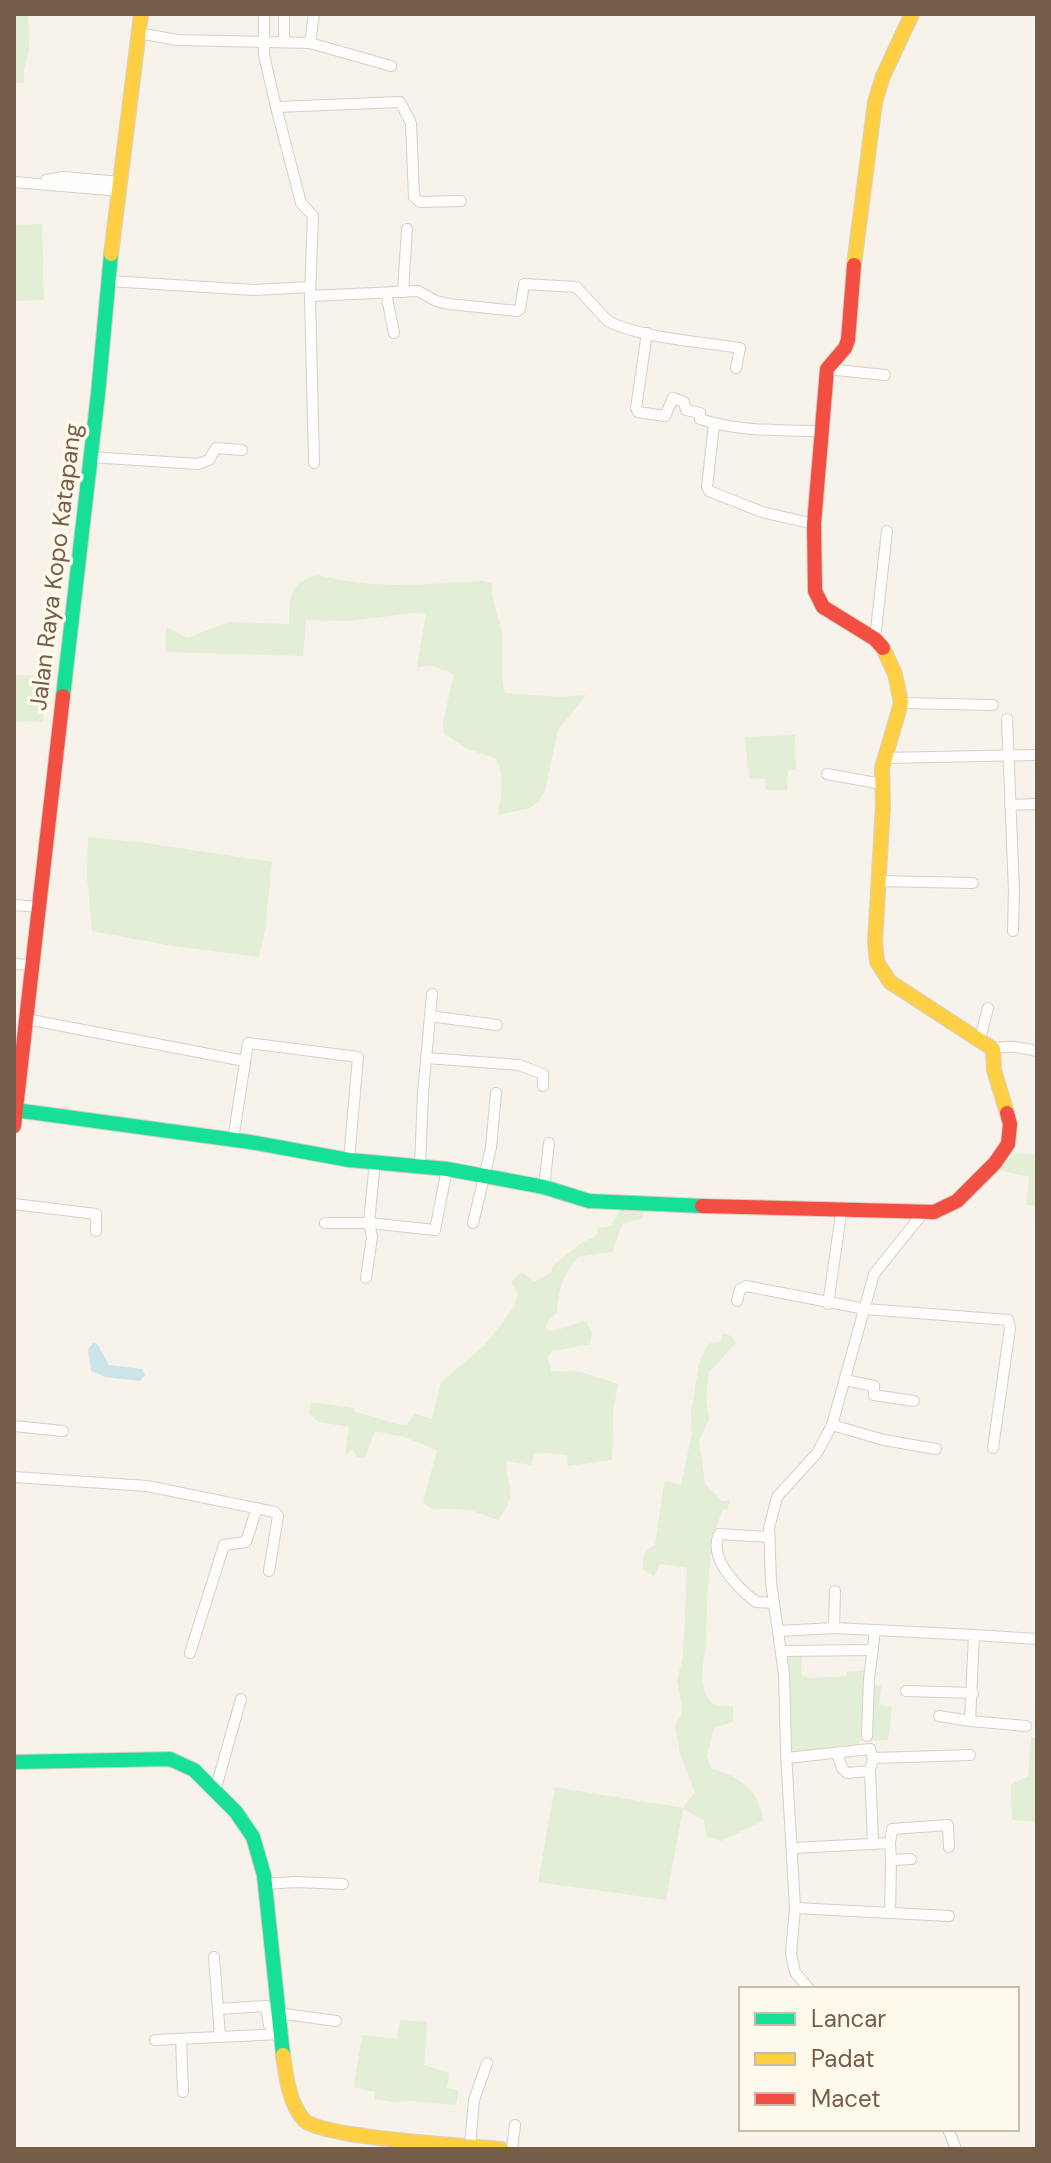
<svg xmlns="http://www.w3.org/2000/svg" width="1051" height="2163" font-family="'DM Sans',sans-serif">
<rect width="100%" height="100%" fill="#f7f3ea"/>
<g fill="#e2eed5">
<path d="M14 14H28L29 51 24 69V83L14 84Z"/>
<path d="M42 224 44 300 14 301V225Z"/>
<path d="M319 575C371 590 428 584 481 581L492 583C491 600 497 612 501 627 505 649 499 671 505 693L560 697 586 695 558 730 545 791 537 803 530 808 498 815C501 794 506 776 495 758L470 750 444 734 443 722 454 674 432 666 417 667 426 614 422 612 349 621 306 620 303 656 166 652V627L187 638 229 622 289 624C290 597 289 581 319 575Z"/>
<path d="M14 674 49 678 43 722 14 721Z"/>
<path d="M795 735 796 769 788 771 787 790H766L765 779 749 778 745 737Z"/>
<path d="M88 837 146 843 272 862 265 930 259 957 167 945 92 931 87 876Z"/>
<path d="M1016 1153 1037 1155V1206L1027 1205 1029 1177 997 1170Z"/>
<path d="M645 1209 642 1219 623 1223 612 1252 578 1257C562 1276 559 1288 557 1312L548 1321 546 1327 549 1331C563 1330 573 1323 586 1321L592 1333 590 1345C577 1345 566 1351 553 1350L548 1357 551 1371 581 1372 618 1384 613 1413 612 1460 568 1466 567 1455 537 1452 534 1454 531 1465 506 1461C507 1492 520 1490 498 1520L470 1510 430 1508 423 1502 437 1450 404 1437 375 1431 365 1458 357 1457 352 1449 345 1455 349 1427 319 1422 309 1414 311 1402 353 1408 355 1412C373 1415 388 1424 406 1425L415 1414 432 1419 441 1382 484 1346 514 1307 518 1294 511 1282 522 1272 534 1282 552 1272V1266L583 1242 596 1236 598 1228 611 1226 620 1210Z"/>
<path d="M723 1333 731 1336 736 1343 709 1372 706 1399 709 1420 699 1441 705 1484 722 1501 730 1500 727 1510 723 1509C706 1549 708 1596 706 1639 705 1653 702 1667 702 1682 708 1702 711 1708 733 1706V1722L714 1728 707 1756 711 1769C736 1773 762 1793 763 1821L721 1841 706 1836 704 1820 683 1809 666 1900 538 1882 555 1787 683 1808 695 1792 680 1754 675 1725 681 1715 682 1706 677 1680 683 1657 687 1568 660 1564 654 1576 644 1570C641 1557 643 1552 655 1545L664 1484 667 1481 681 1485 692 1433 691 1413 699 1363 708 1344 721 1341Z"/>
<path d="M787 1654H802L801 1675 812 1678 847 1676V1672L868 1670 866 1682 881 1686 879 1705 892 1707 888 1740 860 1741 859 1753 790 1758Z"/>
<path d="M1031 1737H1037V1822L1012 1820 1011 1785 1028 1776Z"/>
<path d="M400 2020 427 2022 424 2065 449 2073 447 2088 458 2090 456 2105 401 2100 399 2103 375 2099V2092L354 2087 362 2035 397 2039Z"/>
</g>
<path fill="#cce3e7" d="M94 1342 98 1345 109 1365 142 1369 145 1375 140 1381 105 1377 91 1371 88 1349Z"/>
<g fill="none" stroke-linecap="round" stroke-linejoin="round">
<defs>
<g id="street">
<path d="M264 14V55L276 107 301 203 313 216 310 296 314 463"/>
<path d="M139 33 177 40 310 43 391 66"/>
<path d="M284 41V14"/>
<path d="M310 43 314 14"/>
<path d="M276 107 400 102 411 123 414 197 420 202 461 201"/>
<path d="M46 180 63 177 120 182"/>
<path d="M14 182 120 191"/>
<path d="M109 281 254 290 310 287"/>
<path d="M403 292 407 229"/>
<path d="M386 293 394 333"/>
<path d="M310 296 418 291 436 301 449 304 517 311 520 309 524 284 576 287 608 321C640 338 703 342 740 348L736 368"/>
<path d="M647 333 636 408 638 412 665 416 673 398 684 402 686 410 700 413V419C739 432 779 430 820 431"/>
<path d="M827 369 885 375"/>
<path d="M714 424 707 487 709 491 762 512 814 524"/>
<path d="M90 457 198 464 209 460 216 448 242 450"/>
<path d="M875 639 887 531"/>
<path d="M901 703 993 705"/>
<path d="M1007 719 1014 891 1013 931"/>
<path d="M884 758 1037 755"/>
<path d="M827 774 882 784"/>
<path d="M1010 805 1037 804"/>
<path d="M878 881 973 883"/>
<path d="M14 905 39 907"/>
<path d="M14 964 33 965"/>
<path d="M430 1016 432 994"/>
<path d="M26 1019 245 1061"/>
<path d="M980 1039 988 1008"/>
<path d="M993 1049C1007 1044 1022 1048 1037 1051"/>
<path d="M426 1058 519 1065 543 1074V1086"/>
<path d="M233 1140 248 1043 358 1057 349 1160"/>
<path d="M420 1166 423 1093 430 1016 497 1025"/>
<path d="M544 1187 549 1143"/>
<path d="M14 1204 96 1214V1231"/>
<path d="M325 1223H369L435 1230 447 1169"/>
<path d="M473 1223 491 1148 496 1093"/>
<path d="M366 1278 372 1237 369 1223 375 1161"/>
<path d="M737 1301 740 1289 746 1286 865 1309 1008 1320 1010 1328 993 1448"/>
<path d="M828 1304 842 1208"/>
<path d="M845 1380 874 1386V1395L914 1401"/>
<path d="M832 1425 884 1440 936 1449"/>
<path d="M14 1426 63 1431"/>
<path d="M14 1477 147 1486 275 1512 278 1516 269 1571"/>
<path d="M770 1537 719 1534C708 1559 738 1588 756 1602L774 1603"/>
<path d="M834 1628 835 1591"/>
<path d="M779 1631 834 1628 974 1635 970 1721 1026 1726"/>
<path d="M974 1635 1037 1639"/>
<path d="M783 1651 873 1650"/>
<path d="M190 1653 224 1545 246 1542 257 1508"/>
<path d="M906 1691 973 1693"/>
<path d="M939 1716 970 1721"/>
<path d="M867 1736 869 1679 875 1630"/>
<path d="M837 1753 842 1768 847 1773 870 1771"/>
<path d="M787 1758 870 1749 873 1758"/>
<path d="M215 1791 241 1699"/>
<path d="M873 1842 870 1771 873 1758 970 1755"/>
<path d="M890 1843 892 1829 948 1825 949 1847"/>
<path d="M793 1848 890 1843 891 1860 911 1859"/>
<path d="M264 1884 296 1882 343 1884"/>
<path d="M795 1908 949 1916"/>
<path d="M890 1912 891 1860"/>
<path d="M214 1957 220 2036"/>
<path d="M809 1989 795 1972 791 1954 795 1908 786 1753 784 1674 771 1582 769 1528 777 1497 817 1453 832 1425 874 1274 923 1213"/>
<path d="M218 2009 266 2006 269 2025"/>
<path d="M277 2013 336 2021"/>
<path d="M181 2039 183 2092"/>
<path d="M155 2040 281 2034"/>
<path d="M948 2129 956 2149"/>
<path d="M470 2146 474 2100 487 2063"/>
<path d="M512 2149 515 2125"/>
</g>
<g id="fast">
<path d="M63 696 98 394 111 254"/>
<path d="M15 1110 250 1142 349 1160 447 1169 544 1187 589 1201 702 1206"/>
<path d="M14 1762 170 1759 194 1770 236 1812 253 1837 264 1875 283 2055"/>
</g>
<g id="slow">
<path d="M111 254 141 14"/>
<path d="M854 265 875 102 883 76 912 14"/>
<path d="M883 648 895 674 901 703 882 768 883 806 875 942 877 962 890 982 993 1049 994 1070 1007 1113"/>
<path d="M283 2055C286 2076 289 2103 304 2120 322 2138 468 2146 501 2149"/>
</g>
<g id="jam">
<path d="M854 265 848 340 845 348 827 369 814 524 815 591 823 607 875 639 883 648"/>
<path d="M14 1126 63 696"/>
<path d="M702 1206 934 1212 957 1201 995 1163 1008 1144 1010 1124 1007 1113"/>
</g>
</defs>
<use href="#street" stroke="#d6d0c8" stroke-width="12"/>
<use href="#fast" stroke="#d7d0c8" stroke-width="16"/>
<use href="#slow" stroke="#d7d0c8" stroke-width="16"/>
<use href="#jam" stroke="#d7d0c8" stroke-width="16"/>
<use href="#street" stroke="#fefdfc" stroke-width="10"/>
<use href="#fast" stroke="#16e098" stroke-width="14"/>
<use href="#slow" stroke="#ffcf43" stroke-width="14"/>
<use href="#jam" stroke="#f24e42" stroke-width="14"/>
</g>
<g text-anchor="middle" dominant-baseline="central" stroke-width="7" stroke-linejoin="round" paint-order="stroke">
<g font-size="24" fill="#755d4a" stroke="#fff9eb">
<text transform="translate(55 567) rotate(-83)">Jalan Raya Kopo Katapang</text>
</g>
</g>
<rect width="1051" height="2163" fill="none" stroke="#755d4a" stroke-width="32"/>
<rect x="739" y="1987" width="280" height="144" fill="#fff9eb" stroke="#c8bbab" stroke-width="2"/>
<rect x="755" y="2013" width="40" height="12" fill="#16e098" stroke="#c8bbab" stroke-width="2"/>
<text x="811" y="2027" font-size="24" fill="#755d4a">Lancar</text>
<rect x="755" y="2053" width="40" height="12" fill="#ffcf43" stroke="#c8bbab" stroke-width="2"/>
<text x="811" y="2067" font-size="24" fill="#755d4a">Padat</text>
<rect x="755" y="2093" width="40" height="12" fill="#f24e42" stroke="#c8bbab" stroke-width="2"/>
<text x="811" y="2107" font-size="24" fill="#755d4a">Macet</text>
</svg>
